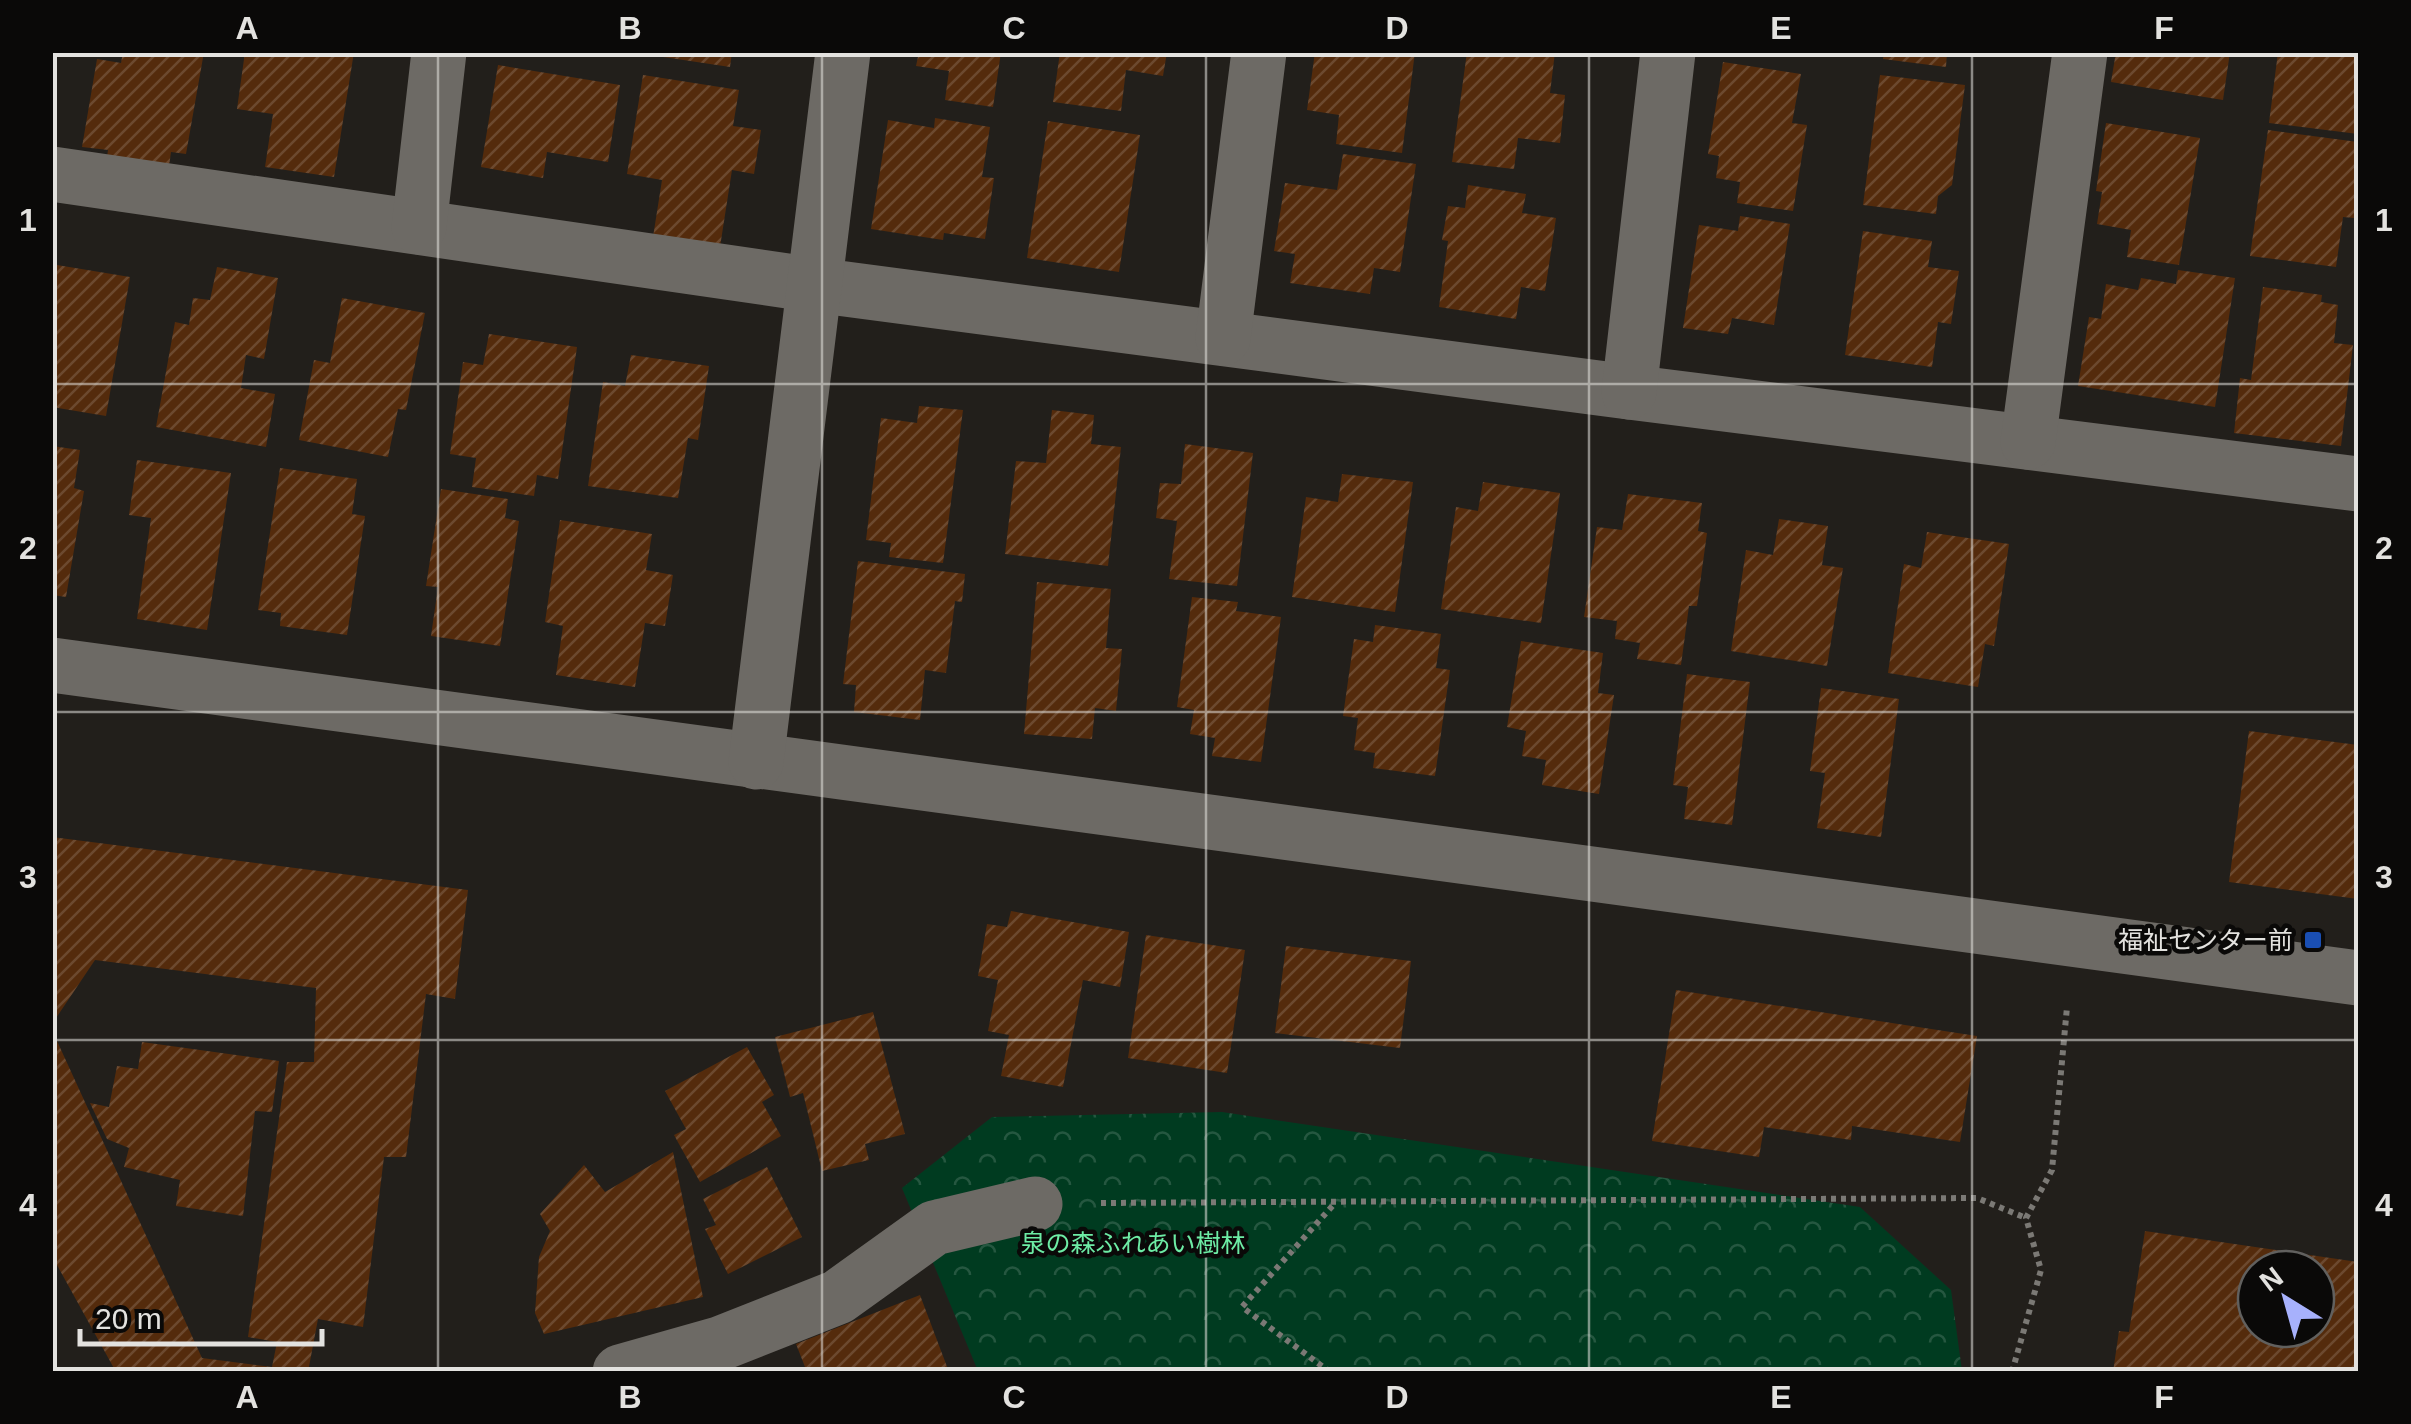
<svg xmlns="http://www.w3.org/2000/svg" width="2411" height="1424" font-family="Arial,'Noto Sans JP',sans-serif">
<defs>
<pattern id="forest-crowns" width="20" height="18" patternUnits="userSpaceOnUse" patternTransform="scale(2.5)"><rect width="20" height="18" fill="#003b20"/><path d="M2 6a3 3 0 1 1 6 0M12 15a3 3 0 1 1 6 0" fill="none" stroke="#255740"/></pattern>
<pattern id="building-hatch" width="6" height="6" patternUnits="userSpaceOnUse" patternTransform="scale(2.5)"><rect width="6" height="6" fill="#542b0c"/><path d="M-1 1l2-2M0 6l6-6M5 7l2-2" fill="none" stroke="#6c492f"/></pattern>
</defs>
<rect width="100%" height="100%" fill="#221f1b"/>
<path fill="url(#forest-crowns)" d="M1222 1112 1860 1207 1951 1290 1962 1371H978L902 1188 992 1117Z"/>
<g fill="url(#building-hatch)" fill-rule="evenodd">
<path d="M123 52H204L186 154 171 152 168 174 106 164 108 150 82 147 97 59 121 63Z"/>
<path d="M245 52H354L334 177 265 167 273 114 237 109Z"/>
<path d="M650 52H732L730 67 650 55Z"/>
<path d="M919 52H1001L993 107 945 100 949 71 916 66Z"/>
<path d="M1060 52H1167L1163 76 1126 70 1121 111 1053 102Z"/>
<path d="M1315 52H1415L1402 153 1336 144 1339 115 1307 110Z"/>
<path d="M1467 52H1555L1550 93 1565 95 1560 143 1518 138 1514 169 1452 162Z"/>
<path d="M1884 52H1947L1946 67 1883 59Z"/>
<path d="M2116 52H2230L2223 100 2111 82Z"/>
<path d="M2278 52H2358V134L2269 123Z"/>
<path d="M1723 62 1801 74 1792 123 1807 125 1793 211 1737 203 1740 182 1716 178 1719 156 1708 154Z"/>
<path d="M498 65 620 85 608 162 547 152 543 178 481 167Z"/>
<path d="M643 75 739 90 733 126 761 130 754 174 732 170 720 247 653 237 662 180 627 174Z"/>
<path d="M1880 75 1965 85 1952 185 1938 196 1936 214 1863 205Z"/>
<path d="M935 118 990 127 982 177 994 178 985 239 944 233 943 240 871 229 888 120 934 128Z"/>
<path d="M1048 121 1140 135 1119 272 1027 258Z"/>
<path d="M2106 123 2200 138 2179 265 2127 257 2131 230 2097 224 2102 192 2096 191Z"/>
<path d="M2268 130 2358 142V186L2354 218 2343 217 2336 267 2250 256Z"/>
<path d="M1343 154 1416 164 1400 272 1374 268 1370 294 1290 283 1295 254 1274 251 1285 183 1337 190Z"/>
<path d="M1468 185 1526 194 1522 213 1556 218 1545 291 1521 287 1516 319 1439 307 1448 241 1442 240 1448 206 1465 208Z"/>
<path d="M1740 216 1790 224 1774 325 1732 318 1728 334 1683 328 1699 225 1738 231Z"/>
<path d="M1863 231 1932 241 1928 267 1959 271 1951 324 1938 322 1932 367 1845 355Z"/>
<path d="M57 265 130 277 106 416 52 407V293Z"/>
<path d="M217 267 278 278 264 359 246 355 241 388 275 394 266 447 156 427 175 322 189 325 193 298 210 300Z"/>
<path d="M2178 270 2235 278 2215 407 2078 386 2089 317 2101 319 2106 284 2138 290 2141 278 2176 284Z"/>
<path d="M2263 287 2322 295 2321 302 2338 305 2334 343 2353 345 2341 446 2234 433 2240 378 2251 380Z"/>
<path d="M342 298 425 313 406 410 398 409 388 457 299 440 314 360 330 363Z"/>
<path d="M489 334 577 347 558 479 537 475 534 496 472 487 476 458 450 454 463 362 483 365Z"/>
<path d="M631 355 709 366 698 440 688 438 678 498 588 486 603 382 625 386Z"/>
<path d="M919 406 963 410 943 563 889 557 891 543 866 540 881 418 917 423Z"/>
<path d="M1052 410 1094 415 1091 444 1121 447 1108 566 1005 554 1016 461 1046 463Z"/>
<path d="M1185 444 1253 453 1237 586 1169 579 1177 521 1156 518 1160 483 1181 484Z"/>
<path d="M52 446 80 450 74 488 84 491 66 597 52 595Z"/>
<path d="M137 460 231 473 207 630 137 619 151 518 129 515Z"/>
<path d="M280 468 357 479 352 514 365 516 347 635 280 626 281 613 258 610Z"/>
<path d="M1342 474 1413 482 1395 612 1292 597 1306 497 1338 502Z"/>
<path d="M1483 482 1560 493 1541 623 1441 609 1456 507 1478 511Z"/>
<path d="M441 489 508 499 505 518 519 521 500 646 431 636 438 587 426 586Z"/>
<path d="M1628 494 1702 503 1698 531 1707 533 1697 606H1689L1681 665 1637 659 1640 643 1615 639 1617 621 1584 617 1597 527 1622 530Z"/>
<path d="M1779 519 1828 526 1822 565 1843 568 1827 666 1731 651 1746 550 1773 555Z"/>
<path d="M560 520 652 534 646 570 673 575 665 626 645 623 635 687 556 675 563 626 545 622Z"/>
<path d="M1927 532 2009 544 1994 646 1985 644 1978 687 1888 673 1904 564 1921 568Z"/>
<path d="M858 561 965 574 962 602 955 601 946 673 925 670 920 720 854 712 856 685 843 684Z"/>
<path d="M1037 582 1111 589 1106 648 1122 649 1116 711 1095 708 1092 739 1024 734Z"/>
<path d="M1192 597 1238 602 1236 611 1281 617 1261 762 1212 756 1215 738 1190 734 1194 710 1177 707Z"/>
<path d="M1375 625 1441 634 1436 668 1450 670 1435 776 1373 768 1375 753 1354 750 1358 718 1343 716 1354 639 1373 642Z"/>
<path d="M1521 641 1603 653 1598 693 1614 695 1599 794 1542 785 1546 760 1522 756 1526 731 1507 727Z"/>
<path d="M1687 674 1750 682 1732 825 1684 819 1688 787 1673 785Z"/>
<path d="M1821 688 1899 699 1881 837 1817 828 1825 773 1810 771Z"/>
<path d="M2249 731 2358 745V899L2229 882Z"/>
<path d="M52 837 468 890 455 999 426 994 406 1157H384L363 1327 318 1319 308 1372H116L52 1256V1030L202 1358 272 1367 277 1342 248 1337 287 1062H314L316 988 95 960 52 1024Z"/>
<path d="M1011 911 1129 932 1120 987 1083 980 1063 1087 1001 1076 1009 1035 988 1031 998 980 978 976 987 924 1007 927Z"/>
<path d="M1146 935 1245 950 1227 1073 1128 1058Z"/>
<path d="M1286 946 1411 961 1400 1048 1275 1033Z"/>
<path d="M1676 990 1977 1036 1960 1142 1852 1126 1851 1140 1764 1127 1759 1157 1652 1141Z"/>
<path d="M873 1012 905 1134 865 1144 869 1160 822 1171 803 1093 790 1097 775 1037Z"/>
<path d="M142 1042 279 1061 272 1112 255 1111 243 1216 176 1206 180 1180 124 1167 129 1148 107 1139 90 1103 109 1107 117 1066 138 1069Z"/>
<path d="M747 1047 774 1095 762 1102 781 1136 700 1182 674 1135 686 1129 665 1091Z"/>
<path d="M673 1152 703 1297 544 1334 535 1313 539 1257 550 1231 540 1214 584 1165 605 1192Z"/>
<path d="M767 1167 802 1237 728 1274 705 1229 716 1225 703 1199Z"/>
<path d="M2145 1231 2358 1262V1372H2113L2119 1331 2129 1332ZM2256 1269H2316V1329H2256Z"/>
<path d="M920 1295 949 1372H807L796 1344Z"/>
</g>
<g fill="none" stroke-linecap="round" stroke-linejoin="round">
<g stroke="#7b7975" stroke-width="6" stroke-dasharray="5 5" stroke-linecap="butt">
<path d="M1101 1203 1977 1198 2026 1218"/>
<path d="M1330 1372 1242 1307 1335 1203"/>
<path d="M2012 1372 2041 1270 2026 1218 2052 1170 2067 1007"/>
</g>
<g stroke="#6d6a65" stroke-width="55">
<path d="M52 174 815 285 1629 392 2358 484"/>
<path d="M419 227 439 52"/>
<path d="M1223 338 1259 52"/>
<path d="M1629 392 1668 52"/>
<path d="M2028 442 2080 52"/>
<path d="M52 665 2358 978"/>
<path d="M756 762 843 52"/>
<path d="M620 1372 719 1344 838 1297 934 1228 1035 1204"/>
</g>
</g>
<path fill="none" stroke="#e3e2df" stroke-width="2.5" stroke-opacity="0.55" d="M438 52V1372M822 52V1372M1206 52V1372M1589 52V1372M1972 52V1372M52 384H2358M52 712H2358M52 1040H2358"/>
<rect fill="#1a4fb4" stroke="#0a0908" stroke-width="4" x="2303" y="930" width="20" height="20" rx="5"/>
<g text-anchor="middle" dominant-baseline="central" stroke-width="9" stroke-linejoin="round" paint-order="stroke">
<g font-size="25" fill="#e3e2df" stroke="#0a0908" text-anchor="end">
<text x="2293" y="940">福祉センター前</text>
</g>
<g font-size="25" fill="#6deca5" stroke="#0a0908">
<text x="1133" y="1243">泉の森ふれあい樹林</text>
</g>
</g>
<rect width="2411" height="1424" fill="none" stroke="#0a0908" stroke-width="110"/>
<g transform="translate(2286 1299) rotate(323)"><circle r="48" fill="#0a0908" stroke="#61605e" stroke-width="2.5"/>
<path d="M0-8L18 38L0 25L-18 38Z" fill="#a7b1fc"/>
<text y="-15" font-size="28" font-weight="bold" text-anchor="middle" fill="#e3e2df">N</text>
</g>
<path d="M80 1329v15h242v-15" fill="none" stroke="#e3e2df" stroke-width="5"/>
<text x="95" y="1329" font-size="30" fill="#e3e2df" stroke="#0a0908" stroke-width="8" paint-order="stroke">20 m</text>
<rect x="55" y="55" width="2301" height="1314" fill="none" stroke="#e3e2df" stroke-width="4"/>
<g font-size="32" text-anchor="middle" font-weight="bold" fill="#e3e2df">
<text x="247" y="39">A</text>
<text x="630" y="39">B</text>
<text x="1014" y="39">C</text>
<text x="1397" y="39">D</text>
<text x="1781" y="39">E</text>
<text x="2164" y="39">F</text>
<text x="28" y="231">1</text>
<text x="2384" y="231">1</text>
<text x="28" y="559">2</text>
<text x="2384" y="559">2</text>
<text x="28" y="888">3</text>
<text x="2384" y="888">3</text>
<text x="28" y="1216">4</text>
<text x="2384" y="1216">4</text>
<text x="247" y="1408">A</text>
<text x="630" y="1408">B</text>
<text x="1014" y="1408">C</text>
<text x="1397" y="1408">D</text>
<text x="1781" y="1408">E</text>
<text x="2164" y="1408">F</text>
</g>
</svg>
